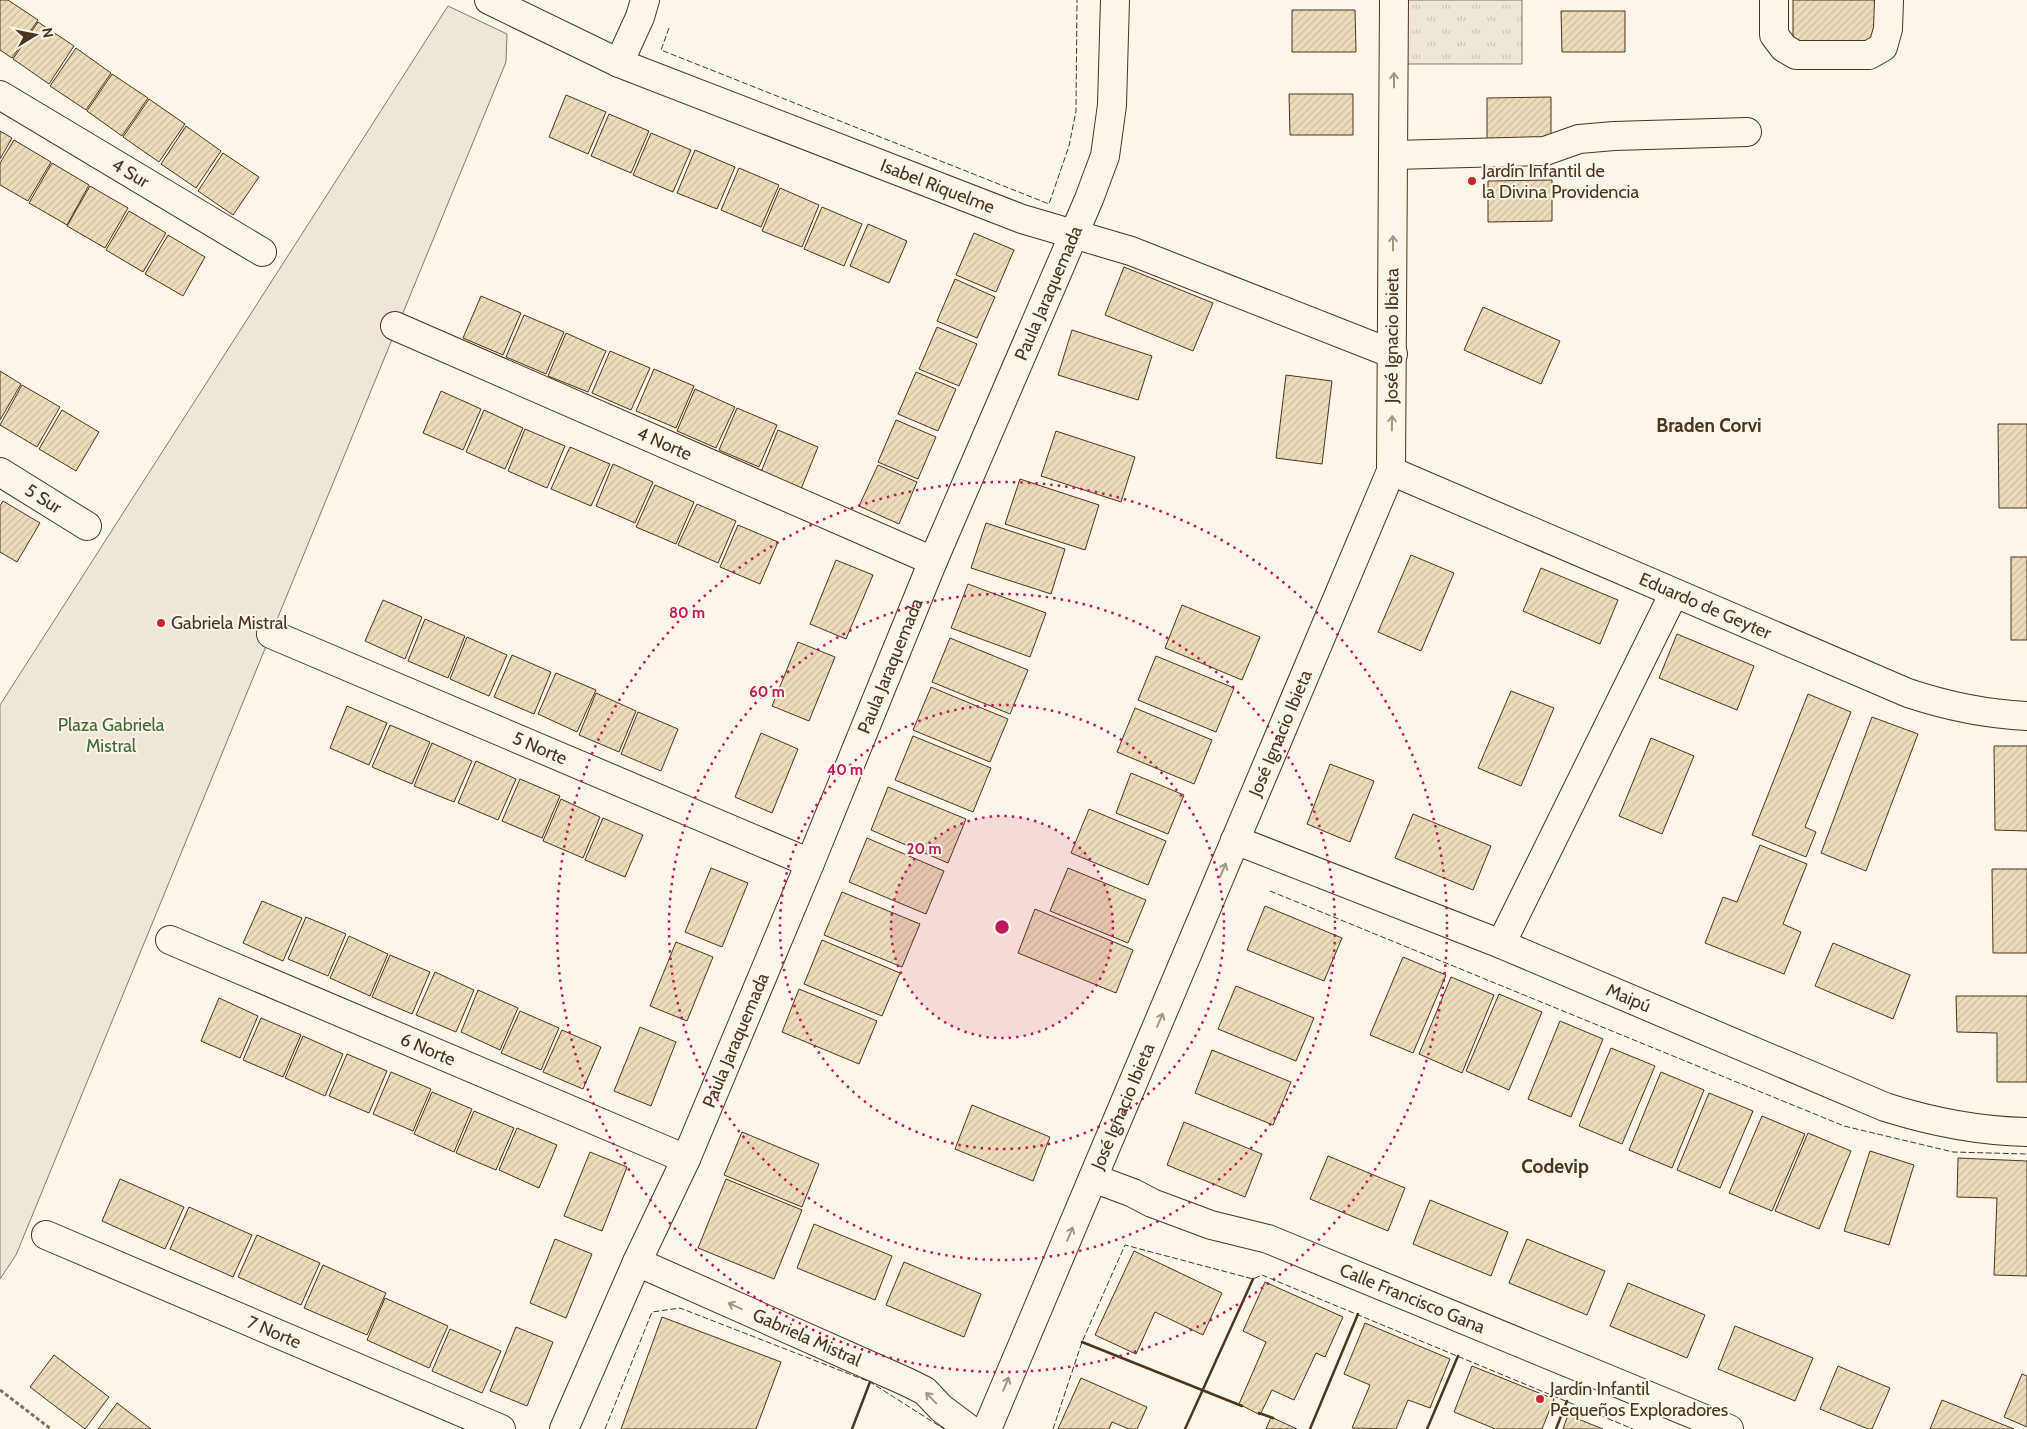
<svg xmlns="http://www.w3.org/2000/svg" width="2027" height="1429" font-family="Cabin,sans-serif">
<defs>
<pattern id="grass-tufts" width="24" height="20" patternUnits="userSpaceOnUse" patternTransform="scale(1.25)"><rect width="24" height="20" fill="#ede6d9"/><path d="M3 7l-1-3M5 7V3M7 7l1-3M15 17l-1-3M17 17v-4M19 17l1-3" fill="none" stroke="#cdc6ba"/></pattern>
<pattern id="building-hatch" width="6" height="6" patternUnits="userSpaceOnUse" patternTransform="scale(1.25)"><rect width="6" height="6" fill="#ecdcbc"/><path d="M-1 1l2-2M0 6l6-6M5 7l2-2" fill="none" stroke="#ccbda1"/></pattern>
</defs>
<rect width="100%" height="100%" fill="#fbf6e9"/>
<path fill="url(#grass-tufts)" stroke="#887966" d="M1406 0H1522V64H1407Z"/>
<path fill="#ede6d9" stroke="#887966" d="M448 6 507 34 506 62 16 1255 0 1279V705Z"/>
<g fill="url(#building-hatch)" stroke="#4a3520">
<path d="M0 0H8L38 20 12 58 0 50Z"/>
<rect x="1793" y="0" width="83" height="42"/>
<path d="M1292 10H1355L1356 52H1292Z"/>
<path d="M1561 11H1625V52H1562Z"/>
<path d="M38 22 74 46 49 84 13 59Z"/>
<path d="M76 48 111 73 86 110 50 86Z"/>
<path d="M112 74 148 98 122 136 87 111Z"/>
<path d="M1289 94H1353V135H1290Z"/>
<path d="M566 95 606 112 588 154 549 137Z"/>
<path d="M1551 97V139H1487V98Z"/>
<path d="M149 99 185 124 159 162 123 137Z"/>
<path d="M609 114 649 131 631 173 591 156Z"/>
<path d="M186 126 221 151 196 188 161 164Z"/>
<path d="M0 131 12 138 0 159Z"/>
<path d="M651 133 691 150 673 192 633 175Z"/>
<path d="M14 140 51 162 28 201 0 185V163Z"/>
<path d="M695 150 735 167 717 209 677 193Z"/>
<path d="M223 153 259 177 233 215 198 191Z"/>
<path d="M52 163 89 185 67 225 29 203Z"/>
<path d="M739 168 779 185 761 227 721 210Z"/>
<path d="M1552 180V221L1488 222V181Z"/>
<path d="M90 186 128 208 105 248 67 226Z"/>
<path d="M780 188 819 205 802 247 762 231Z"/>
<path d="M822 207 862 224 844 266 804 249Z"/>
<path d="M129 211 166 233 143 272 106 250Z"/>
<path d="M868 224 907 241 889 283 850 266Z"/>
<path d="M974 233 1014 250 996 292 956 275Z"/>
<path d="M168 235 205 257 183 296 145 274Z"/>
<path d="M1124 267 1213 303 1193 351 1105 315Z"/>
<path d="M955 279 995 297 977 338 937 321Z"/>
<path d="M481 296 521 313 503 355 463 338Z"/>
<path d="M1483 307 1560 341 1541 384 1464 350Z"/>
<path d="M524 315 564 332 546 374 506 357Z"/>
<path d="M937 327 977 344 959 386 919 369Z"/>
<path d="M1072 330 1152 356 1138 400 1058 375Z"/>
<path d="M566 333 606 351 588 392 548 376Z"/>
<path d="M610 351 650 368 631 410 592 393Z"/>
<path d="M654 369 694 386 676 428 636 411Z"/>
<path d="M0 371 21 384 0 420Z"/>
<path d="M916 372 956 389 938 431 898 414Z"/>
<path d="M1286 375 1332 381 1322 464 1276 458Z"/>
<path d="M22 385 60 407 37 447 0 425Z"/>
<path d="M695 389 735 407 716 448 677 431Z"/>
<path d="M441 391 481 409 463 450 423 433Z"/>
<path d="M737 408 777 425 759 467 719 450Z"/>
<path d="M62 410 99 432 76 471 39 449Z"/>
<path d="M484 410 523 428 505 469 466 452Z"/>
<path d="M896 420 936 437 918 479 878 462Z"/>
<path d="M1998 424H2027V508H1999Z"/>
<path d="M525 429 565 446 547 488 508 471Z"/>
<path d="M778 430 818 447 801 489 761 472Z"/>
<path d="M1056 431 1135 457 1121 502 1041 476Z"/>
<path d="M570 447 610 464 591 506 551 489Z"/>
<path d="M613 464 653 482 635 523 596 506Z"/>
<path d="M878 465 917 482 899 524 859 506Z"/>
<path d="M1020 479 1099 505 1085 550 1005 524Z"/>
<path d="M655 485 694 502 676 544 636 527Z"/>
<path d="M3 501 40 523 17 562 0 552V506Z"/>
<path d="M697 504 736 521 718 563 678 545Z"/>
<path d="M986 523 1065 549 1051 594 971 568Z"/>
<path d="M738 525 778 542 760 584 720 567Z"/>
<path d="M1411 555 1454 573 1421 651 1378 632Z"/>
<rect x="2011" y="557" width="16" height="83"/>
<path d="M836 560 873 575 846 639 810 624Z"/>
<path d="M1541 568 1618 600 1600 644 1523 611Z"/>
<path d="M968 584 1046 613 1030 657 951 628Z"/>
<path d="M383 600 422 617 405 659 365 641Z"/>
<path d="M1182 605 1260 637 1242 680 1165 648Z"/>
<path d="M425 619 465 636 448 678 408 661Z"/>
<path d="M1677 634 1754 666 1737 710 1659 678Z"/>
<path d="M467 637 507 655 489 696 450 679Z"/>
<path d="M950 638 1028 670 1010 714 932 682Z"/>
<path d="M798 642 835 657 809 721 772 706Z"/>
<path d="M512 655 551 672 534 714 494 697Z"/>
<path d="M1156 656 1234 688 1216 732 1138 700Z"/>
<path d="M556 673 596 690 577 732 538 714Z"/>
<path d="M931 687 1008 719 990 762 913 730Z"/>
<path d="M1511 691 1554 708 1521 786 1478 768Z"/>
<path d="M596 693 636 711 619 752 579 735Z"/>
<path d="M1808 694 1851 712 1805 827 1816 832 1806 857 1752 835Z"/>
<path d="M347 706 387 723 369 765 330 748Z"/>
<path d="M1135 708 1212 740 1194 784 1117 752Z"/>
<path d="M638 712 678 729 661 771 621 754Z"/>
<path d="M1872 717 1918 734 1866 871 1821 853Z"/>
<path d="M390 725 430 742 412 784 372 767Z"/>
<path d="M761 733 798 749 772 813 735 797Z"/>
<path d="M913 736 991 768 973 812 895 780Z"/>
<path d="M1651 738 1694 756 1662 834 1619 816Z"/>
<path d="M432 743 472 761 454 802 414 786Z"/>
<path d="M1994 746H2027V831L1995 830Z"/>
<path d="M476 761 516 779 498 820 458 803Z"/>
<path d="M1330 764 1374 781 1350 842 1307 824Z"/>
<path d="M1131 773 1184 795 1168 834 1116 813Z"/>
<path d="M520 779 560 796 542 838 502 821Z"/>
<path d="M888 787 966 819 948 863 871 830Z"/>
<path d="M561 799 600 817 583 858 543 841Z"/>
<path d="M1089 809 1166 841 1148 885 1071 853Z"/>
<path d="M1413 814 1491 846 1473 890 1395 858Z"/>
<path d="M603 818 643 835 625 877 585 860Z"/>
<path d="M867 838 944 871 926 914 849 882Z"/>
<path d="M1760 845 1807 864 1783 924 1801 932 1784 974 1705 943 1723 897 1737 902Z"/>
<path d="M711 868 748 883 722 947 685 932Z"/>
<path d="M1068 868 1146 900 1128 943 1050 911Z"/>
<path d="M1992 869H2027V953H1993Z"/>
<path d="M842 892 920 924 902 967 824 935Z"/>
<path d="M262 901 302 918 283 961 243 943Z"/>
<path d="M1265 906 1342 938 1324 981 1247 950Z"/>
<path d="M1035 909 1133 950 1116 993 1018 953Z"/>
<path d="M306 917 346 934 328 976 288 959Z"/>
<path d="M349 936 388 954 370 996 330 978Z"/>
<path d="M822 940 900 973 882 1016 804 984Z"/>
<path d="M676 942 713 957 687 1021 650 1006Z"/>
<path d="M1833 943 1910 975 1893 1019 1815 986Z"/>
<path d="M390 955 430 972 412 1014 372 997Z"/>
<path d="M1403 957 1446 975 1413 1053 1370 1035Z"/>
<path d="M435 972 474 990 456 1032 416 1015Z"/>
<path d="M1451 977 1494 995 1462 1073 1419 1054Z"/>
<path d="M1236 986 1314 1018 1296 1061 1218 1029Z"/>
<path d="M799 989 877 1021 859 1064 782 1032Z"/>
<path d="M478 990 518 1008 500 1050 461 1032Z"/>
<path d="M1499 994 1542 1012 1509 1090 1466 1071Z"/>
<path d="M1956 996H2027V1082H1997V1033L1957 1032Z"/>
<path d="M219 998 258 1016 240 1058 201 1041Z"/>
<path d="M520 1011 559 1028 541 1070 501 1053Z"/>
<path d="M261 1018 301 1035 283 1077 243 1060Z"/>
<path d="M1560 1021 1603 1039 1571 1117 1528 1099Z"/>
<path d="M640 1027 676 1042 651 1106 614 1091Z"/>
<path d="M562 1030 601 1047 583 1089 543 1072Z"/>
<path d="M303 1036 343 1054 325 1096 285 1078Z"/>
<path d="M1611 1048 1655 1066 1622 1144 1579 1126Z"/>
<path d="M1212 1050 1291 1082 1273 1125 1195 1093Z"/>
<path d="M347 1054 387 1071 369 1113 329 1096Z"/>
<path d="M391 1072 431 1089 413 1131 373 1114Z"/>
<path d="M1661 1072 1704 1090 1672 1168 1629 1150Z"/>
<path d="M432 1092 472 1109 454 1152 414 1134Z"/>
<path d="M1709 1093 1753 1111 1720 1188 1677 1170Z"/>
<path d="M972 1105 1050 1137 1033 1181 955 1149Z"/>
<path d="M474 1111 514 1128 496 1170 456 1153Z"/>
<path d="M1762 1116 1805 1134 1772 1211 1729 1193Z"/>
<path d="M1184 1122 1262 1154 1245 1197 1167 1165Z"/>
<path d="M517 1128 557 1145 539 1188 499 1170Z"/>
<path d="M742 1132 819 1164 802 1207 724 1175Z"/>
<path d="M1808 1133 1851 1151 1819 1229 1775 1211Z"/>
<path d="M1870 1151 1914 1165 1889 1245 1844 1231Z"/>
<path d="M590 1152 627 1167 602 1231 564 1216Z"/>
<path d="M1328 1156 1405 1188 1388 1231 1310 1199Z"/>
<path d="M1958 1158 2027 1161V1276L1994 1275 1997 1198 1957 1197Z"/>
<path d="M120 1179 184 1207 165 1249 102 1221Z"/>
<path d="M726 1179 802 1210 774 1279 698 1248Z"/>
<path d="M1430 1200 1508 1232 1491 1276 1413 1244Z"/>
<path d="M189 1207 252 1235 233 1277 170 1249Z"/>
<path d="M814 1224 892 1256 875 1300 797 1268Z"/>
<path d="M257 1235 320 1263 301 1305 238 1277Z"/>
<path d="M555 1239 592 1254 566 1318 530 1303Z"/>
<path d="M1527 1239 1605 1271 1587 1315 1509 1283Z"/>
<path d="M1134 1251 1222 1293 1203 1335 1155 1312 1136 1354 1095 1335Z"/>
<path d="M904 1262 981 1294 964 1337 886 1305Z"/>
<path d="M323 1265 386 1293 367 1335 304 1308Z"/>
<path d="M1265 1282 1343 1317 1325 1357 1316 1353 1294 1400 1272 1390 1260 1415 1239 1404 1266 1342 1243 1331Z"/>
<path d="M1628 1283 1705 1315 1687 1358 1610 1326Z"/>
<path d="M385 1298 448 1326 429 1368 367 1340Z"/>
<path d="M662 1317 781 1362 756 1429H621Z"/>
<path d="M1365 1323 1450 1359 1430 1408 1408 1400 1396 1429 1352 1428 1370 1385 1344 1374Z"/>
<path d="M1735 1326 1813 1358 1795 1401 1718 1369Z"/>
<path d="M516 1327 553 1342 527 1406 490 1391Z"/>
<path d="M450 1329 501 1351 482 1393 432 1371Z"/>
<path d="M54 1355 109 1397 85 1429 30 1387Z"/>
<path d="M1472 1366 1554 1399 1542 1429H1493V1428L1454 1412Z"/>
<path d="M1838 1366 1890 1388 1872 1429H1868L1820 1409Z"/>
<path d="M2022 1374 2027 1376V1427L2004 1417Z"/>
<path d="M1081 1378 1147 1407 1137 1429H1129L1112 1422 1109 1429H1058Z"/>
<path d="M1942 1400 2014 1429H1930Z"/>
<path d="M117 1403 151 1429H98Z"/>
<path d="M1568 1415 1603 1429H1563Z"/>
<path d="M1271 1417 1297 1429H1266Z"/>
</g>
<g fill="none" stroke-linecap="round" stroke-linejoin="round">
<defs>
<g id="minor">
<path id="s1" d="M489 0 619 63 1022 219 1131 251 1393 354"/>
<path d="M1774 0V35L1784 48 1796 55H1869L1883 47 1888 29 1889 1"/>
<path d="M619 63 640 17 645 0"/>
<path id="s2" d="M0 95 262 252"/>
<path d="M1393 155 1545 151 1579 139 1614 136 1747 132"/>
<path id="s3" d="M395 326 933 561"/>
<path id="s4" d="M1391 471 1908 693C1947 706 1985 714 2027 716"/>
<path id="s5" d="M0 472 87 526"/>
<path id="s6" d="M271 634 810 863"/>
<path id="s7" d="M1235 840 1501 944 1885 1107C1932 1122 1978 1131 2027 1132"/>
<path id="s8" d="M170 940 686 1159"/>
<path d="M1501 944 1674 593"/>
<path id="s9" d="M1093 1178 1133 1193 1152 1203 1211 1225 1268 1239 1729 1429"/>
<path id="s10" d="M46 1235 501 1429"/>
<path id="s11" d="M637 1262 907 1382 925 1391 941 1408 969 1429"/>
<path id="s12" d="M564 1429 637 1262 686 1159 810 863 933 561 1089 199 1105 156 1112 105 1115 0"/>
<path id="s13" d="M987 1429 1391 471 1394 0"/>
</g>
</defs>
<use href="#minor" stroke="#4a3520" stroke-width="30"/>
<path stroke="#7f6f5c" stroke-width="3" stroke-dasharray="4 2.5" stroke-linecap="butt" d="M0 1390 51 1429"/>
<use href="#minor" stroke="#fbf6e9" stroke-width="28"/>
<g stroke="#4a3520" stroke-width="1" stroke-dasharray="6 2.5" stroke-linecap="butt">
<path d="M669 28 661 50 1049 204 1069 146 1076 111 1077 0"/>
<path d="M1270 891 1844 1126 1953 1152 2027 1154"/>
<path d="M605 1429 652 1312 680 1308 870 1382 944 1429"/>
<path d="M1053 1429 1082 1342 1125 1245 1253 1279 1262 1275 1633 1429"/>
</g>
<g stroke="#4a3520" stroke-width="2.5">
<path d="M1082 1342 1242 1406"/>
<path d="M1259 1413 1273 1418"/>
<path d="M852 1429 870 1382"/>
<path d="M1185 1429 1253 1279"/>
<path d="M1310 1429 1358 1314"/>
<path d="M1427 1429 1458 1356"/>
<path d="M1556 1429 1567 1401"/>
</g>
</g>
<defs><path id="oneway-shaft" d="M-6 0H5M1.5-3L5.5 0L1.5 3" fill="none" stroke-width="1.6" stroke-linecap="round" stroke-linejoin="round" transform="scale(1.25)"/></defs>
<g stroke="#a29684">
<use href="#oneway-shaft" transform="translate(1394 80) rotate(-90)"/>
<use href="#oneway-shaft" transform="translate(1393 243) rotate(-90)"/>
<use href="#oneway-shaft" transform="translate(1392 423) rotate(-89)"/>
<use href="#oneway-shaft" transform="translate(1223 870) rotate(-67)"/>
<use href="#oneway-shaft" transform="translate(1160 1020) rotate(-67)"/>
<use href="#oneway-shaft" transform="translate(1070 1234) rotate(-67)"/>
<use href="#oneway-shaft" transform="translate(735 1306) rotate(-156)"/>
<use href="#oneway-shaft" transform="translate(1006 1384) rotate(-67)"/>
<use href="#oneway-shaft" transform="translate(931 1398) rotate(-134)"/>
</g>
<circle cx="1002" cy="927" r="111" fill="#c2185b" fill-opacity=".12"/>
<g fill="none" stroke="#c2185b" stroke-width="2.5" stroke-dasharray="2.5 5">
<circle cx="1002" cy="927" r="111"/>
<circle cx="1002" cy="927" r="222"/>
<circle cx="1002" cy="927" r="333"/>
<circle cx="1002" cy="927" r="445"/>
</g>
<g fill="#c62828" stroke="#fbf6e9" stroke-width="2">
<circle cx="1472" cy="181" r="5"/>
<circle cx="161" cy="623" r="5"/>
<circle cx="1540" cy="1399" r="5"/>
</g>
<g text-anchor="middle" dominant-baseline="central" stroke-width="4" stroke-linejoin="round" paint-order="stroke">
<g font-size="18" fill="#4a3520" stroke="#fbf6e9" text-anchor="start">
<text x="1482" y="171">Jardín Infantil de<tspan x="1482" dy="21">la Divina Providencia</tspan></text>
<text x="171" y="623">Gabriela Mistral</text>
<text x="1550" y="1389">Jardín Infantil<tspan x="1550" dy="21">Pequeños Exploradores</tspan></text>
</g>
<g font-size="18" fill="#4a3520" stroke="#fbf6e9">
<text stroke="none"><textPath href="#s2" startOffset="152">4 Sur</textPath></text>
<text stroke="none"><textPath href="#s1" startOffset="486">Isabel Riquelme</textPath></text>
<text stroke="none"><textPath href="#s12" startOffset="1235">Paula Jaraquemada</textPath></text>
<text stroke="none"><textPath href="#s13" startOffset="1175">José Ignacio Ibieta</textPath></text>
<text stroke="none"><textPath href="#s3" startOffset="294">4 Norte</textPath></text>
<text stroke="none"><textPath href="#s5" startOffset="51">5 Sur</textPath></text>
<text stroke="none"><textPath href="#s4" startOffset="342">Eduardo de Geyter</textPath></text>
<text stroke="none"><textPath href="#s12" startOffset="830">Paula Jaraquemada</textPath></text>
<text stroke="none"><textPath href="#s13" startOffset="755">José Ignacio Ibieta</textPath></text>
<text stroke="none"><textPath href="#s6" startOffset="292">5 Norte</textPath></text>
<text stroke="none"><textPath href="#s7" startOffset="424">Maipú</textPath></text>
<text stroke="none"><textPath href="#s12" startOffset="425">Paula Jaraquemada</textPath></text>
<text stroke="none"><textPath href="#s8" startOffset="280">6 Norte</textPath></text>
<text stroke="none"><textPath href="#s13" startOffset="350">José Ignacio Ibieta</textPath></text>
<text stroke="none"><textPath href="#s9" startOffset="342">Calle Francisco Gana</textPath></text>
<text stroke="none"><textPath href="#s10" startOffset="248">7 Norte</textPath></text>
<text stroke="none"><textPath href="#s11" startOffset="186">Gabriela Mistral</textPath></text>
</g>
<g font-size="18" fill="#436837" stroke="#fbf6e9">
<text x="111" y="725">Plaza Gabriela<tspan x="111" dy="21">Mistral</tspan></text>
</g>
<g font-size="19" font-weight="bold" fill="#4a3520" stroke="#fbf6e9">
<text x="1709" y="425">Braden Corvi</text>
<text x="1555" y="1166">Codevip</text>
</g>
</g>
<circle cx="1002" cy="927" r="8" fill="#c2185b" stroke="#fbf6e9" stroke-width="2.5"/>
<g font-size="15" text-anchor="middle" font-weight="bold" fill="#c2185b" stroke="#fbf6e9" stroke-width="4" stroke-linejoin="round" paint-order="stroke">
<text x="687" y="618">80 m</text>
<text x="767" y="697">60 m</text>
<text x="845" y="775">40 m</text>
<text x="924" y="854">20 m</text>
</g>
<g transform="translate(35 35) rotate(80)" stroke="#fbf6e9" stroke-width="4" paint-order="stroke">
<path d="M0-4L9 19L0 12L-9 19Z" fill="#4a3520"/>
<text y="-8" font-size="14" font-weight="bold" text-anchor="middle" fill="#4a3520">N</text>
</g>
</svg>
